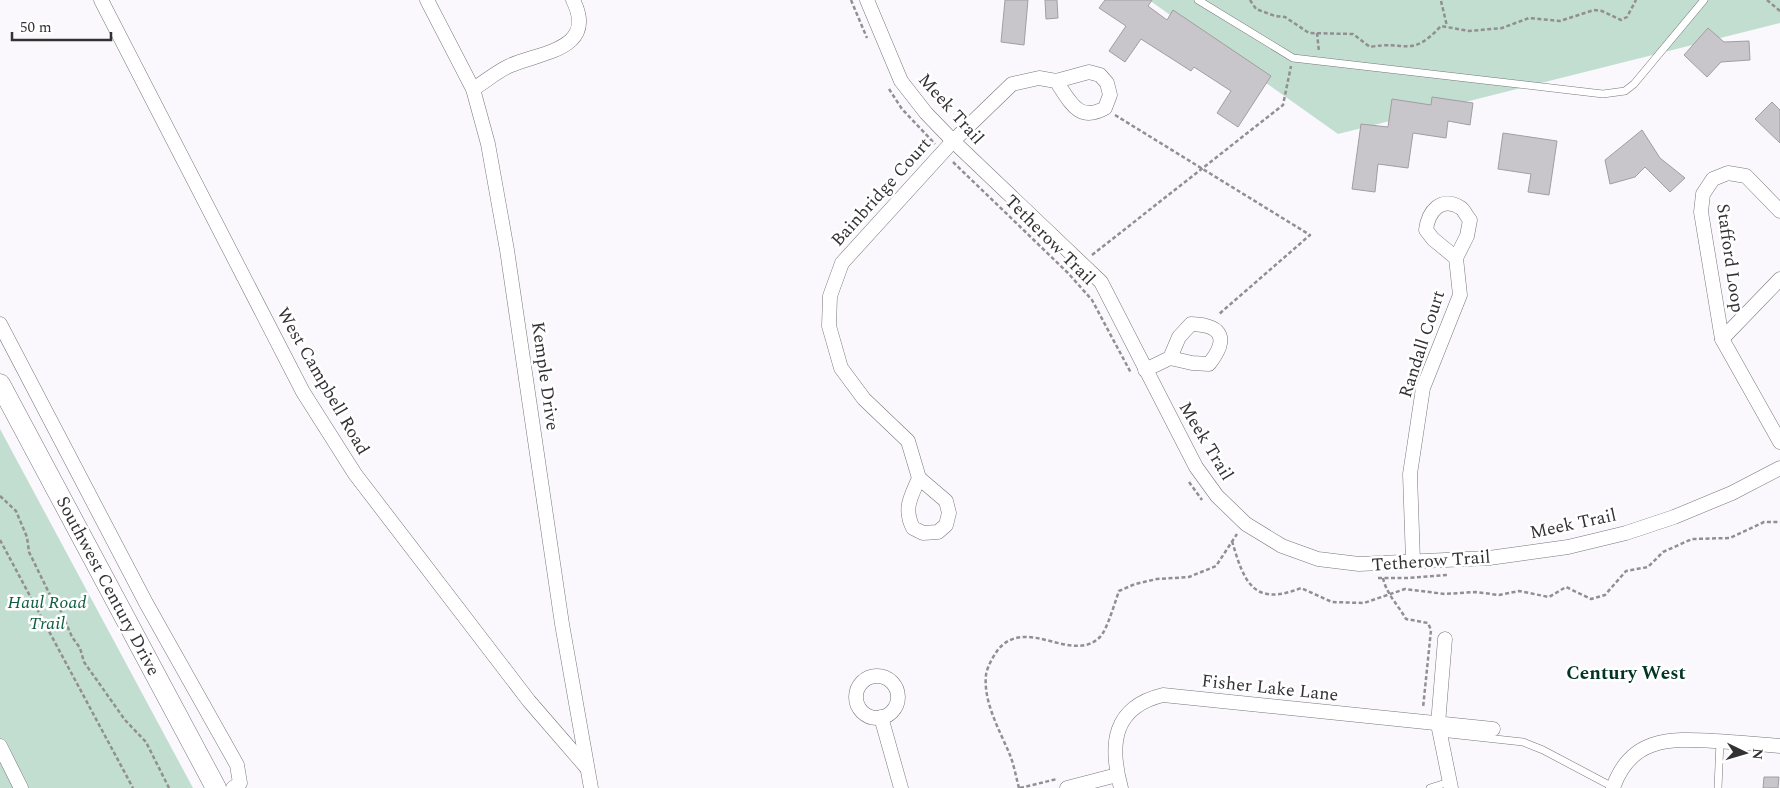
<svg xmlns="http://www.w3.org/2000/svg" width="1780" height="788" font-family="Spectral,serif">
<rect width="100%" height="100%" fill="#faf8fd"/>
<g fill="#c2ded0">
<path d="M1149 0H1780V23L1338 134Z"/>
<path d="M0 429 193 788H0Z"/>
</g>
<g fill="#c8c6cb" stroke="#a19ea3">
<path d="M1005 0H1028L1024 45 1001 42Z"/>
<path d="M1045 0H1057L1058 18 1046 19Z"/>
<path d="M1105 0H1152L1148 6 1167 20 1173 10 1271 76 1238 127 1217 113 1231 91 1194 67 1191 71 1141 39 1125 62 1109 51 1126 26 1099 8Z"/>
<path d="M1708 28 1724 42 1749 41 1750 60 1721 62 1707 77 1684 55Z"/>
<path d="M1432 97 1473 103 1470 125 1448 121 1446 138 1413 133 1408 168 1378 164 1375 192 1352 189 1361 124 1388 127 1392 99 1431 105Z"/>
<path d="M1772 102 1780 110V143L1755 119Z"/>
<path d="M1642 130 1660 158 1685 178 1670 192 1645 167 1635 177 1610 184 1605 160Z"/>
<path d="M1503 133 1557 141 1549 195 1528 192 1531 174 1498 169Z"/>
<path d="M1764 777H1779L1778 788H1763Z"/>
</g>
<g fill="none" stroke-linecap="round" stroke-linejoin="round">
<defs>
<g id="lane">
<path d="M1198 0 1293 58 1603 94 1625 91 1634 84 1704 0"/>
<path d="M1440 733 1523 742 1543 750 1613 787"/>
<path d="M1430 788 1449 782"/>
<path d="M1718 788 1720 741"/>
</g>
<g id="street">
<path d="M101 0 303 392 355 474 529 701 587 768"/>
<path d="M427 0 473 89 488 144 507 250 562 624 591 788"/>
<path d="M867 0 901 81 926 113 953 141 1101 282 1196 467 1217 496 1246 524 1282 546 1318 559 1359 564 1489 558 1568 547 1626 533 1674 517 1732 493 1780 468"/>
<path d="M473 89C485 82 496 72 509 66 540 52 598 50 573 0"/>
<path d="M1780 211 1746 176 1728 173 1713 179 1703 194 1701 212 1722 339 1780 442"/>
<path d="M0 324 146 603 237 765 240 783 233 788"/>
<path d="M1722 339 1780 279"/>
<path d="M1145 370 1170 358 1192 363 1209 364C1228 340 1224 325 1191 324L1179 337 1170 358"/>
<path d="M919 478C911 497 903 508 913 528L923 533 938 532 946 525 949 513 946 501 919 478 908 441 864 399 841 368 829 326 830 296 842 263 953 141 1012 84 1039 78 1056 81 1089 72 1100 75 1107 83 1110 95 1105 108C1078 123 1070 101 1056 81"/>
<path d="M1413 561 1410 474 1423 388 1460 295 1456 258 1467 236 1470 220C1467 217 1464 210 1461 208 1441 195 1428 212 1426 230L1433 239 1456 258"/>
<path d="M1445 639 1438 724 1451 788"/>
<circle cx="877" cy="697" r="21"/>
<path d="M881 717 901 788"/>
<path d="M0 746 21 788"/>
<path d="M1067 788 1117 775"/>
<path d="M1121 788C1109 744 1113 707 1163 695L1493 729"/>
<path d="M1613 788C1630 738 1669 738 1714 741 1736 742 1758 744 1780 746"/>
</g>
<path id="secondary" d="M0 384 216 788"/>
</defs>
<use href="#lane" stroke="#78767b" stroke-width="8"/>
<use href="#street" stroke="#78767b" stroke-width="15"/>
<use href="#secondary" stroke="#78767b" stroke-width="21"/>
<g stroke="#918f92" stroke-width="2.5" stroke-dasharray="4 2.5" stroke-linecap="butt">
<path d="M851 0 867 38"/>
<path d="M1250 0 1256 9 1275 16 1285 17 1309 33 1353 34 1370 47C1407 40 1410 59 1441 26L1469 31 1502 28 1529 18 1560 21 1594 10 1602 11 1621 20 1627 17 1636 0"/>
<path d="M1767 0 1780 11"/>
<path d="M1441 1 1447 26"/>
<path d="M1317 33 1319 52"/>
<path d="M889 89 902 109 935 144"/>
<path d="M1115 115 1310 235 1218 315"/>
<path d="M953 162 1068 273 1092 300 1131 373"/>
<path d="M1092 255 1283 105 1291 66"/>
<path d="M1189 482 1202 500"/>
<path d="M0 496 16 511 27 537 29 552 51 597 60 609 72 637 80 648 84 662 125 720 146 742 169 788"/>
<path d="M0 540 133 788"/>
<path d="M1232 541C1244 582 1253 607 1301 588L1332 602 1364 603 1405 589 1445 594 1475 592 1499 595 1519 591 1549 597 1566 587 1591 599 1605 595 1626 571 1648 567 1663 552 1692 539 1730 538 1764 522H1780"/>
<path d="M1378 578H1408L1447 575"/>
<path d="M1383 578C1386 593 1398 605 1406 619L1428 623 1431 630 1423 708"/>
<path d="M1019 788C1016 777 1014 765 1010 755 1000 731 983 702 986 675 987 667 993 657 997 651 1025 614 1072 665 1100 637 1107 630 1115 602 1119 591L1135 584 1157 579 1189 577 1216 566 1237 534"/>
<path d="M1020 788 1057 779"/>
</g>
<use href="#lane" stroke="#fff" stroke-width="7"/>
<use href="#street" stroke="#fff" stroke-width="14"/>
<use href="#secondary" stroke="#fff" stroke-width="20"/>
</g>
<g text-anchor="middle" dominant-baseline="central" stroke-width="5" stroke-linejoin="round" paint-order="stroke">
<g font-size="18" fill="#323133" stroke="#fff">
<text transform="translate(951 109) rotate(48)">Meek Trail</text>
<text transform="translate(881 192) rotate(-48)">Bainbridge Court</text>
<text transform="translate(1050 240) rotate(45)">Tetherow Trail</text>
<text transform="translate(1730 258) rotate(82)">Stafford Loop</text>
<text transform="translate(1422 344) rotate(-72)">Randall Court</text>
<text transform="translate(545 376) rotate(82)">Kemple Drive</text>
<text transform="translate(323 381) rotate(60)">West Campbell Road</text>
<text transform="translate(1206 441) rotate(59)">Meek Trail</text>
<text transform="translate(1573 524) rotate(-12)">Meek Trail</text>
<text transform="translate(1431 561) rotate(-4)">Tetherow Trail</text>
<text transform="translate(108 586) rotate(62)">Southwest Century Drive</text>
<text transform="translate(1270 688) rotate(6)">Fisher Lake Lane</text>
</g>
<g font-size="18" font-style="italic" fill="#105d42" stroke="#fff">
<text x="47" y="602">Haul Road<tspan x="47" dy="21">Trail</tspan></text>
</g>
<g font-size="19" font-weight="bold" fill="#033524" stroke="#fff">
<text x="1626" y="673">Century West</text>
</g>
</g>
<g transform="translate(1745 753) rotate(95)" stroke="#ffffff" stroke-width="4" paint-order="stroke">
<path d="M0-4L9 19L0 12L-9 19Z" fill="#323133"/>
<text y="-8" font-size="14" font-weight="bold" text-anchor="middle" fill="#323133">N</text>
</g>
<path d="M12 32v8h99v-8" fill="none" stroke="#323133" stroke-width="2.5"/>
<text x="20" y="32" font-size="15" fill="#323133" stroke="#ffffff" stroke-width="4" paint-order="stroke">50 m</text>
</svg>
